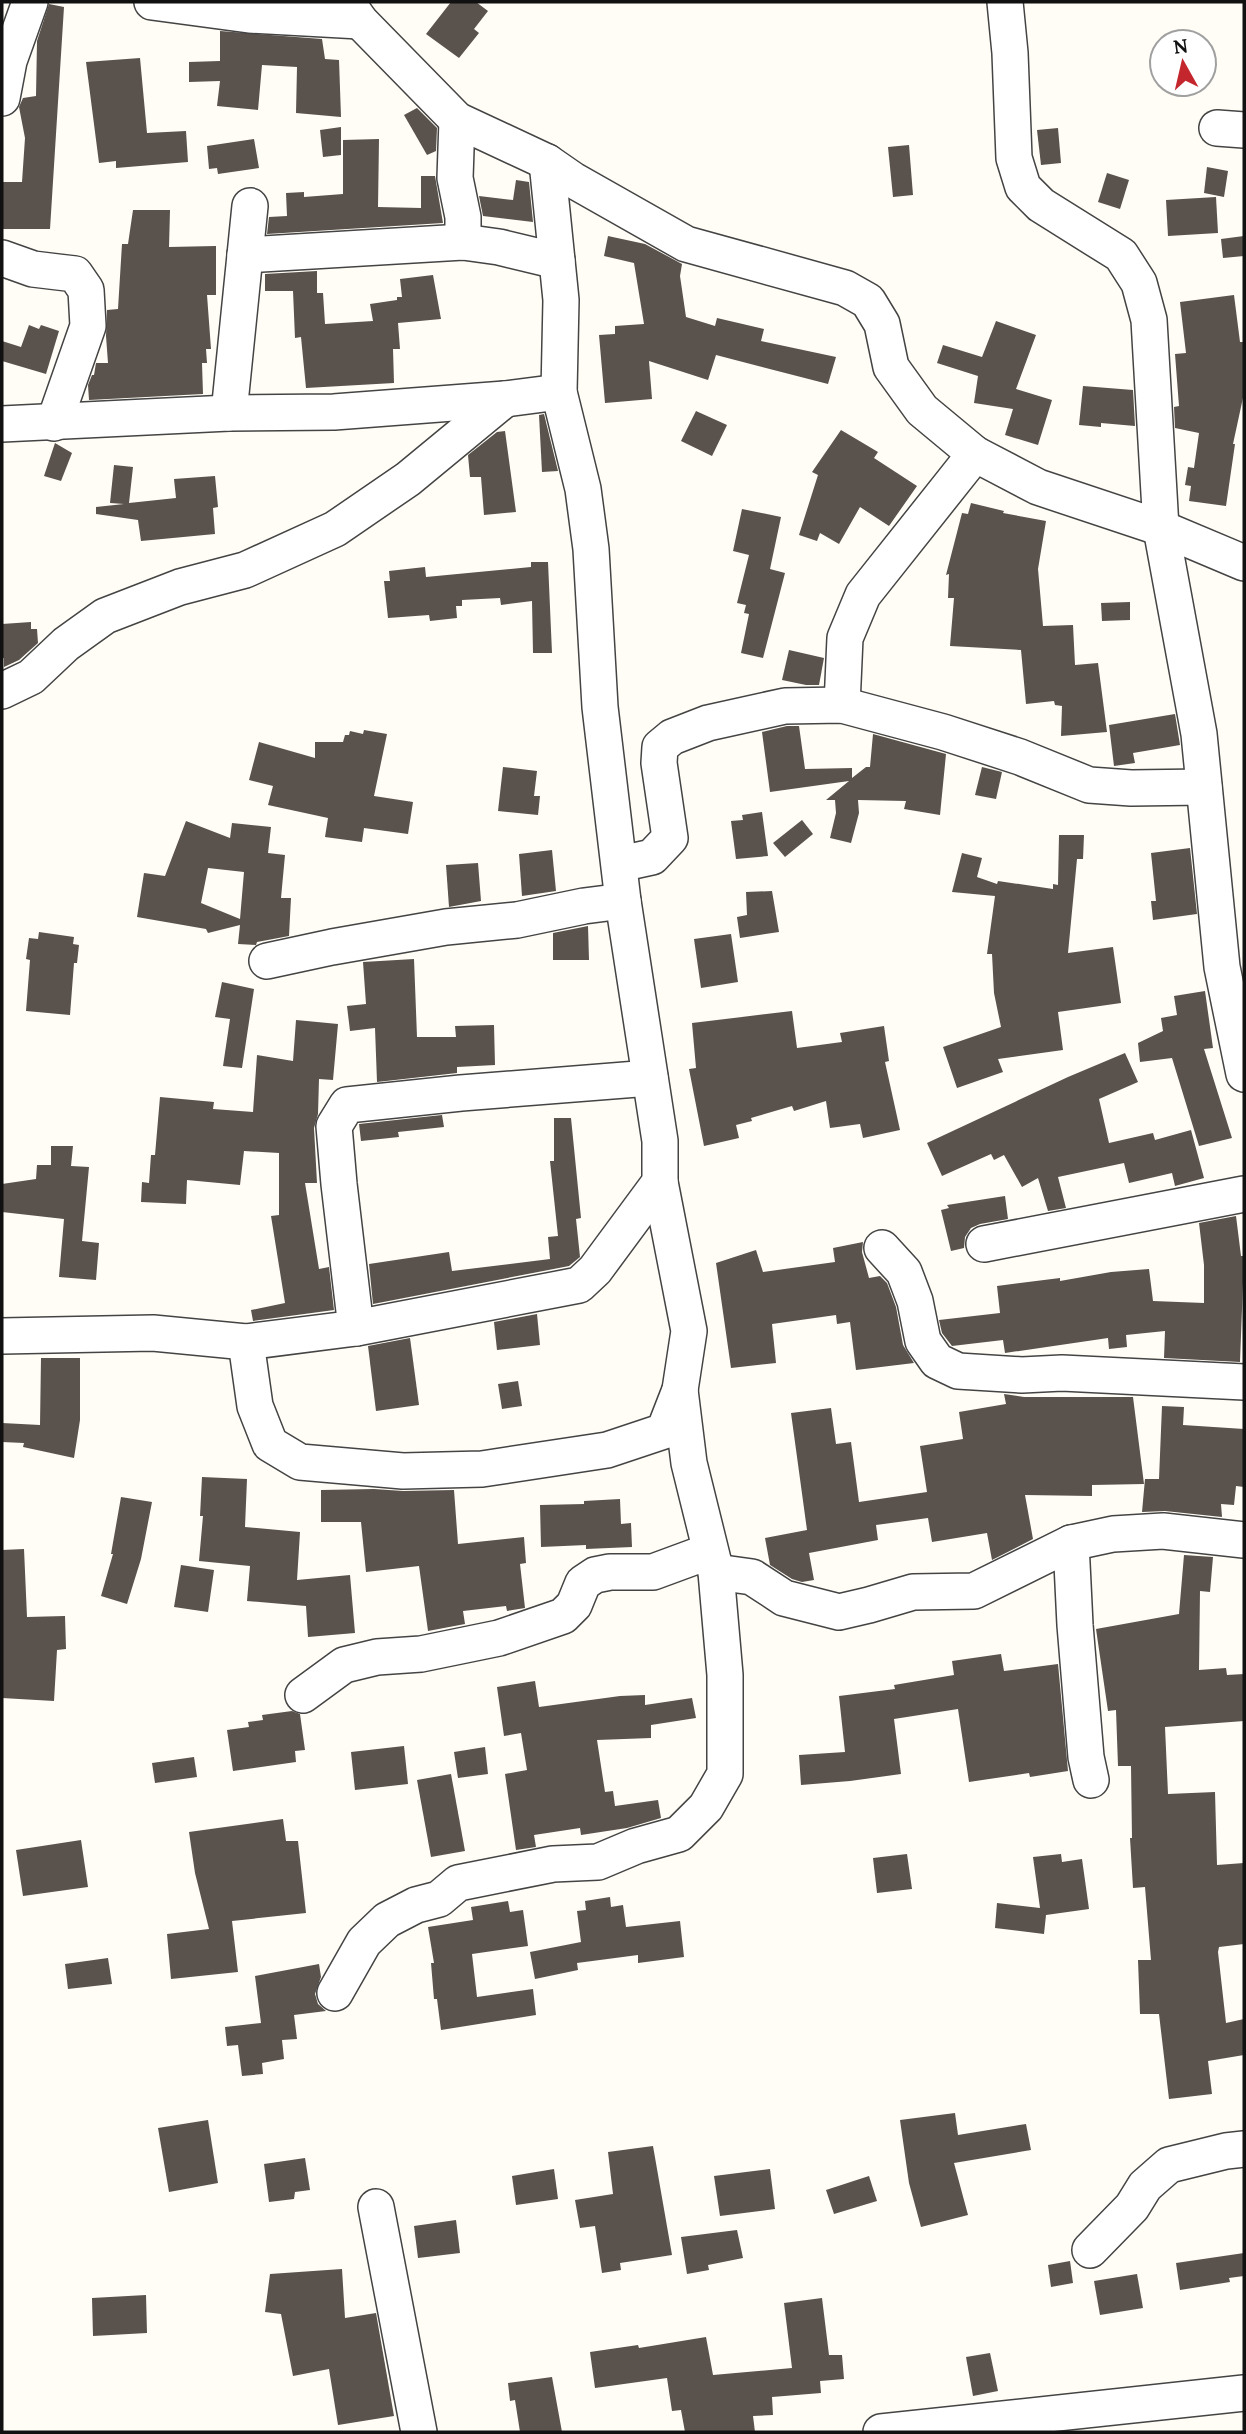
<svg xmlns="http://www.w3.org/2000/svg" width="1246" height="2434" font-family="Lora,serif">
<rect width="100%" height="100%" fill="#fffdf5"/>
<g fill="#5a524d" fill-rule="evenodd">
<path d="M451 2H476L488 11 474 29 479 33 459 58 426 34Z"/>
<path d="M49 4 64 7 50 229H2V182H22L25 138 19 107 23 98 36 96 37 41Z"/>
<path d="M220 31 322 39 325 59 339 60 341 117 296 113 297 67 262 65 258 110 217 106 220 81 189 82V62L220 61Z"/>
<path d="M140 58 147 133 186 131 188 162 116 168V161L99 163 86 62Z"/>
<path d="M417 108 437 128 436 151 427 155 404 115Z"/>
<path d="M341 127V155L323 157 320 130Z"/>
<path d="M1058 128 1061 163 1041 165 1037 130Z"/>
<path d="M254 139 259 168 218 174 217 168 209 169 207 146Z"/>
<path d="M379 139 378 207 421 208V176H435L443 223 267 234 269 217 287 216 286 193 304 192V197L343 194V140Z"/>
<path d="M909 145 913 195 893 197 888 147Z"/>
<path d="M1207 167 1228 171 1224 197 1204 193Z"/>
<path d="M1107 173 1129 180 1120 209 1098 202Z"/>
<path d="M516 180 529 182 533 222 483 216 479 196 513 200Z"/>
<path d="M1216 197 1218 233 1168 236 1166 200Z"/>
<path d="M133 210H170L169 247 216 246V295H207L211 349H206L207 363H202L203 394 89 400 88 385 92 375H94L96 363H108L106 336 107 310 118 309 122 244H128Z"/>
<path d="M608 236 645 244 682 264 680 276 686 317 715 326 717 318 764 329 761 341 836 357 828 384 716 355 708 380 649 361 652 399 605 403 599 335 615 334V326L644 324 634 263 604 256Z"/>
<path d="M1244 236V256L1223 258 1221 239Z"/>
<path d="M317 271V293H323L325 324 373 321 370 304 397 300V297H402L400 279 433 275 441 319 398 323 400 349H393L394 383 306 388 301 337 295 338 293 291H265V274Z"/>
<path d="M1234 295 1240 342H1244V393L1233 444H1235L1226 506 1189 501 1191 486 1185 485 1188 467 1194 468 1199 433 1175 428 1174 407 1179 406 1175 354 1186 353 1180 302Z"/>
<path d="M996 321 1036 335 1016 389 1052 400 1038 445 1005 435 1013 409 974 403 978 376 937 363 943 345 982 357Z"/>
<path d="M29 325 39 329 41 325 59 331 46 374 2 361V341L21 347Z"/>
<path d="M1083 386 1133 390 1135 426 1101 423V427L1079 425Z"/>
<path d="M696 411 727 425 712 456 681 441Z"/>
<path d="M544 414 558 471 542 472 539 415Z"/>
<path d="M841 430 878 452 874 458 917 486 889 526 860 507 839 544 820 533 817 541 799 535 818 475 812 472Z"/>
<path d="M505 431 516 512 484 515 481 477H470L468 455 497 432Z"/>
<path d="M55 443 72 453 61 481 44 476Z"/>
<path d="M114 465 133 467 129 503 176 498 174 479 215 476 218 507 213 508 215 534 141 541 138 520 96 514V507L124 504 110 503Z"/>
<path d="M971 503 1004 511 1003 513 1046 521 1038 569 1043 626 1073 625 1075 665 1098 663 1107 732 1061 736 1062 706 1055 705 1054 701 1026 704 1021 650 950 646 954 598H948L949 574 946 575 962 513 968 514Z"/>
<path d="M742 509 781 517 770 569 785 573 763 658 741 653 749 614 744 613 746 605 737 603 749 555 733 551Z"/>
<path d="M531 562H548L552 653H533L532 601 501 605 500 598 462 600V606H456L457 618 430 621 429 615 388 618 384 581H390L389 571 425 567 426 577 531 567Z"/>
<path d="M1130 602V620L1102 621 1101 603Z"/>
<path d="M31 622V629H37L38 643 19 660 4 667V658H2V624Z"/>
<path d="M789 650 824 658 819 685H806L782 680Z"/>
<path d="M1175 714 1180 745 1133 753 1135 763 1114 766 1109 725Z"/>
<path d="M787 726H799L805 769 852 768V778L866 767H870L873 734 946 754 940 815 904 809 906 801 858 800 859 813 851 843 830 838 836 813 835 800H826L849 781 770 792 762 732Z"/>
<path d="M364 730 387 734 374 796 413 802 408 834 364 828 362 842 325 837 328 818 268 805 273 786 249 780 259 742 315 758V742H343L345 735H349L350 731 363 734Z"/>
<path d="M503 767 537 771 534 796H540L538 815 498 811Z"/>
<path d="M982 767 1002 772 996 799 975 795Z"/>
<path d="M762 812 768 856 736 859 731 821 743 820 742 815Z"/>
<path d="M802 820 813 834 785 857 773 843Z"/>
<path d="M186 821 230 838 232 823 271 827 268 853 285 855 281 898H291L289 936 257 942 256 945 238 944 240 925 208 933 206 929 137 917 144 873 165 876ZM208 868 244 872 240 919 201 903Z"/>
<path d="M1059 835H1084L1083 859H1077L1068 953 1113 947 1121 1003 1058 1012 1063 1050 998 1059 1003 1072 957 1088 943 1047 1001 1027 994 993 992 954H987L995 896 952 892 962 853 982 858 977 877 997 884 998 881 1053 889V884L1058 885Z"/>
<path d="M1190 848 1197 914 1153 920 1151 901H1156L1151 853Z"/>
<path d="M552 850 556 891 522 896 519 854Z"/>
<path d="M478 863 481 901 449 907 446 865Z"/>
<path d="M772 891 779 932 740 938 737 917 747 915 746 892Z"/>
<path d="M588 926 589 960H553V933Z"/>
<path d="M39 932 74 937 73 944 79 945 77 963H74L70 1015 26 1011 30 960 26 959 29 938 38 939Z"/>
<path d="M731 934 738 982 701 988 694 939Z"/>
<path d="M414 959 417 1037H456L455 1026 494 1025 495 1065 457 1067V1073L377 1082 375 1028 350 1031 347 1006 366 1004 363 962Z"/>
<path d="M222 982 254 989 242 1068 223 1066 230 1019 215 1017Z"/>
<path d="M1205 991 1213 1048 1204 1049 1232 1138 1199 1146 1172 1058 1140 1062 1138 1043 1163 1031 1161 1018 1177 1015 1174 996Z"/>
<path d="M792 1011 797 1048 842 1042 840 1033 884 1026 889 1061 885 1062 900 1130 863 1138 860 1124 830 1128 826 1101 794 1111 792 1106 751 1118 752 1121 736 1125 739 1138 704 1146 689 1069 696 1068 692 1023Z"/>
<path d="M296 1020 338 1024 333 1080 319 1079 318 1114 314 1128 317 1183H305L319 1269 329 1267 334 1310 253 1321 251 1310 285 1303 271 1216 279 1215V1153L244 1151 240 1185 187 1180 186 1204 141 1202 142 1182 149 1183 151 1155H155L160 1097 214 1102 213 1109 253 1112 257 1055 293 1061Z"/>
<path d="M1125 1053 1138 1082 1099 1099 1109 1143 1153 1133 1155 1140 1191 1130 1204 1178 1175 1186 1172 1173 1129 1183 1124 1163 1058 1177 1066 1208 1048 1211 1038 1178 1022 1187 1004 1155 994 1160 991 1154 942 1176 927 1143 1068 1077Z"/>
<path d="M442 1115 444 1127 398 1132 399 1137 361 1141 359 1124Z"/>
<path d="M554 1118H571L581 1218 576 1219 580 1257 569 1266 373 1304 369 1264 449 1252 452 1271 550 1259 548 1237 558 1236 550 1161H554Z"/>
<path d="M51 1146H73L71 1166 89 1167 82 1241 99 1243 96 1280 59 1277 64 1219 2 1212V1184L36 1179 37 1165H51Z"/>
<path d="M1005 1196 1008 1219 980 1224 971 1228 965 1237 964 1248 951 1251 941 1210 949 1208 947 1205Z"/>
<path d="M1236 1216 1241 1256H1244L1240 1362 1164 1358 1165 1331 1126 1335 1127 1347 1109 1349 1108 1338 1005 1353 1003 1340 952 1346 942 1333 939 1320 1000 1313 997 1286 1060 1278V1281L1111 1272 1149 1269 1153 1301 1204 1303V1265L1199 1223Z"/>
<path d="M863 1242 862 1252 869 1278 880 1276 887 1283 896 1307 903 1345 914 1363 856 1370 850 1322 837 1324 836 1315 772 1324 776 1363 731 1368 716 1263 756 1250 763 1272 835 1262 833 1248Z"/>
<path d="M537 1314 540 1345 497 1350 494 1322Z"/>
<path d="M410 1338 419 1405 376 1411 368 1346Z"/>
<path d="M41 1358H80V1420L74 1458 23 1447 24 1443 2 1442V1423L40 1425Z"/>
<path d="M518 1381 522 1406 502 1409 498 1384Z"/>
<path d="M1004 1394 1024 1397H1133L1144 1484 1092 1485V1496L1025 1495 1033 1539 992 1560 987 1533 932 1542 928 1518 876 1525 878 1540 809 1553 814 1580 802 1582 792 1579 770 1565 765 1538 807 1530 791 1413 831 1408 836 1444 851 1442 859 1502 927 1492 920 1446 963 1439 959 1412 1006 1404Z"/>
<path d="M1162 1406 1184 1407 1183 1425 1244 1429V1487L1236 1486 1234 1505 1221 1504 1222 1517 1165 1511 1142 1512 1145 1479H1159Z"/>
<path d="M202 1477 247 1479 245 1527 300 1532 297 1580 350 1575 355 1633 308 1637 306 1606 247 1601 250 1566 199 1561 203 1516H200Z"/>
<path d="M374 1489 403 1491 454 1490 458 1544 524 1537 526 1563 520 1564 525 1608 507 1611 506 1606 463 1611 465 1624 428 1631 419 1566 366 1572 361 1522H321V1490Z"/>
<path d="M121 1497 152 1502 141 1559 127 1604 101 1596 113 1554H111Z"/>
<path d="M620 1499 621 1524 631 1523 632 1547 586 1549V1545L541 1547 540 1505 584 1504V1501Z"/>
<path d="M24 1549 27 1617 65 1616 66 1649 57 1650 54 1701 2 1698V1550Z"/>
<path d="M1184 1555 1213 1557 1210 1592 1200 1591 1199 1670 1226 1668 1227 1675 1244 1674V1721L1165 1727 1168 1794 1215 1792 1217 1865 1244 1863V1944L1219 1947 1218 1952 1226 2023 1244 2019V2055L1208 2061 1212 2094 1169 2099 1159 2014H1140L1138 1960H1151L1145 1887 1133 1888 1130 1838H1132L1131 1766H1118L1116 1710 1108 1711 1096 1629 1179 1614Z"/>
<path d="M181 1565 214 1570 208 1612 174 1607Z"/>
<path d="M1001 1654 1004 1671 1058 1664 1068 1771 1030 1777 1029 1773 969 1782 958 1709 894 1719 901 1774 850 1781 801 1785 799 1755 845 1752 839 1696 895 1689 894 1685 954 1675 952 1661Z"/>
<path d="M535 1681 539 1707 620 1696 645 1695V1705L692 1698 696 1718 651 1725V1738L597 1740 605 1792 613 1791 615 1806 658 1800 661 1818 627 1828 581 1835 580 1828 534 1835 536 1847 516 1850 505 1774 527 1770 521 1733 504 1736 497 1687Z"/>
<path d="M292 1711 300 1714 305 1750 295 1751 296 1762 233 1771 227 1730 249 1727 248 1722 263 1720 262 1715Z"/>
<path d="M404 1746 408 1784 355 1790 351 1752Z"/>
<path d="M485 1747 488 1774 458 1778 454 1752Z"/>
<path d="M194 1757 197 1777 155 1783 152 1763Z"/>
<path d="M451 1774 465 1851 431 1857 417 1780Z"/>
<path d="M283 1819 286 1841H298L306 1913 232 1921 238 1972 171 1979 167 1934 209 1929 195 1873 189 1832Z"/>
<path d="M81 1840 88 1887 23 1896 16 1850Z"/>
<path d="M907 1854 912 1889 877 1893 873 1858Z"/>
<path d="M1061 1854 1062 1862 1082 1859 1089 1909 1046 1915 1044 1934 995 1928 997 1903 1040 1908 1033 1857Z"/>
<path d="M610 1897 611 1907 623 1905 626 1927 680 1921 684 1957 638 1963V1955L577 1963 578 1970 535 1979 530 1952 581 1942 577 1911 586 1910 585 1901Z"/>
<path d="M508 1901 510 1912 523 1910 528 1946 472 1954 477 1997 533 1989 536 2015 441 2030 437 1999H434L431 1963H434L428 1927 473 1920 471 1907Z"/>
<path d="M108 1958 112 1984 68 1989 65 1964Z"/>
<path d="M319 1964 321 1977 315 1994 318 2004 326 2011 294 2015 297 2039 282 2040 284 2059 262 2063 263 2074 242 2076 238 2045 227 2046 225 2027 261 2023 255 1976Z"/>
<path d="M955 2113 958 2135 1026 2124 1031 2150 954 2163 968 2215 921 2227 909 2183 900 2120Z"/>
<path d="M208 2120 218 2183 169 2192 158 2128Z"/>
<path d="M653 2146 672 2255 620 2263 621 2270 602 2273 595 2226 580 2228 575 2200 613 2194 608 2152Z"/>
<path d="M305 2158 310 2190 295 2192 294 2199 269 2202 264 2164Z"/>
<path d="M554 2169 558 2199 516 2205 512 2176Z"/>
<path d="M770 2169 775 2209 720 2216 714 2176Z"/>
<path d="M869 2176 877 2201 834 2214 826 2190Z"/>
<path d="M456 2220 460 2253 418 2258 414 2226Z"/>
<path d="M737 2230 743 2258 708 2265 709 2270 687 2274 681 2237Z"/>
<path d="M1244 2253V2276L1229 2278 1230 2282 1180 2290 1176 2263Z"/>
<path d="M1070 2261 1073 2283 1051 2287 1048 2265Z"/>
<path d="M342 2269 345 2318 376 2313 394 2416 338 2425 329 2369 293 2376 281 2314 265 2312 270 2274Z"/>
<path d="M1137 2274 1143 2308 1100 2315 1094 2281Z"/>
<path d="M146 2295 147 2333 93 2336 92 2298Z"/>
<path d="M822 2298 829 2355H842L844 2379 820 2381 821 2393 772 2397 773 2415 753 2416 755 2432H685L681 2410 672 2411 667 2378 595 2388 590 2352 638 2345 639 2348 706 2337 713 2375 792 2368 784 2303Z"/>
<path d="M990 2353 998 2391 973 2396 966 2357Z"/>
<path d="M552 2377 562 2432H520L515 2400 510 2401 508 2383Z"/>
</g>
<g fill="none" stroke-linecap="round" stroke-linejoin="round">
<defs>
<g id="minor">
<path d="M152 2 249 15 360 21"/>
<path d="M347 2 360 21 457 120 547 162 573 180 686 244 845 288 868 301 882 324 891 367 922 410 975 454 1038 487 1161 528 1244 563"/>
<path d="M1005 2 1010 53 1014 158 1023 187 1041 205 1121 255 1139 283 1149 320 1161 528 1199 734 1222 967 1244 1074"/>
<path d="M2 98 9 61 30 2"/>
<path d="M457 120 455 178 463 217V242"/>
<path d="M1217 128 1244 130"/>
<path d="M245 255 463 242 499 247 557 261"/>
<path d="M2 258 33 269 75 274 86 290 88 326 54 423"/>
<path d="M229 413 250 206"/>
<path d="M2 424 229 413 334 412 505 399 559 392"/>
<path d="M2 691 31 677 66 644 105 616 180 587 245 570 335 529 408 479 505 399"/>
<path d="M842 705 845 638 863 595 975 454"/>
<path d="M620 864 652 857 670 838 659 763 660 747 672 737 708 723 785 706 842 705 943 732 1020 757 1089 785 1131 788 1204 787"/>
<path d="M267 961 332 947 446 927 517 920 584 906 623 901"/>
<path d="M984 1244 1244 1194"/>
<path d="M882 1248 904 1272 915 1301 923 1341 937 1361 958 1371 1022 1375 1062 1373 1244 1382"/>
<path d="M356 1328 339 1184 334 1126 347 1105 461 1093 650 1078"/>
<path d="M2 1336 153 1333 246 1342 356 1328 579 1285 595 1270 660 1182V1141L623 901 600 707 591 549 583 489 559 392 561 300 547 162"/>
<path d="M246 1342 255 1406 270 1444 300 1462 403 1471 482 1469 607 1450 664 1431 680 1390 689 1331 660 1182"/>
<path d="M1071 1543 1075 1625 1086 1757 1091 1780"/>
<path d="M716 1572 752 1577 784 1598 839 1612 869 1605 913 1592 974 1591 1071 1543 1113 1534 1163 1531 1244 1540"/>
<path d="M303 1695 344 1665 377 1657 421 1654 499 1638 563 1616 574 1605 583 1583 595 1575 610 1572H653L710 1551"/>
<path d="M335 1993 364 1942 387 1920 416 1905 439 1899 458 1883 553 1864 598 1862 636 1846 679 1834 706 1807 725 1774V1675L716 1572 689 1463 680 1390"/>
<path d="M376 2207 419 2432"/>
<path d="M1090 2250 1132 2207 1145 2186 1169 2165 1226 2151 1244 2149"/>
<path d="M881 2432 1244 2393"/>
</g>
</defs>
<use href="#minor" stroke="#444" stroke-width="38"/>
<use href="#minor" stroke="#fff" stroke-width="35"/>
</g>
<rect width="1246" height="2434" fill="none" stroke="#111111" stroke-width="7"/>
<g transform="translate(1183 63) rotate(352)"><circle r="33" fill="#ffffff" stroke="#a0a0a0" stroke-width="2"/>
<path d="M0-5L12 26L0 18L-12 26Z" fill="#c4262e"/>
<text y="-10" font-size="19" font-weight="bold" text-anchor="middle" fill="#111111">N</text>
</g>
</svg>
